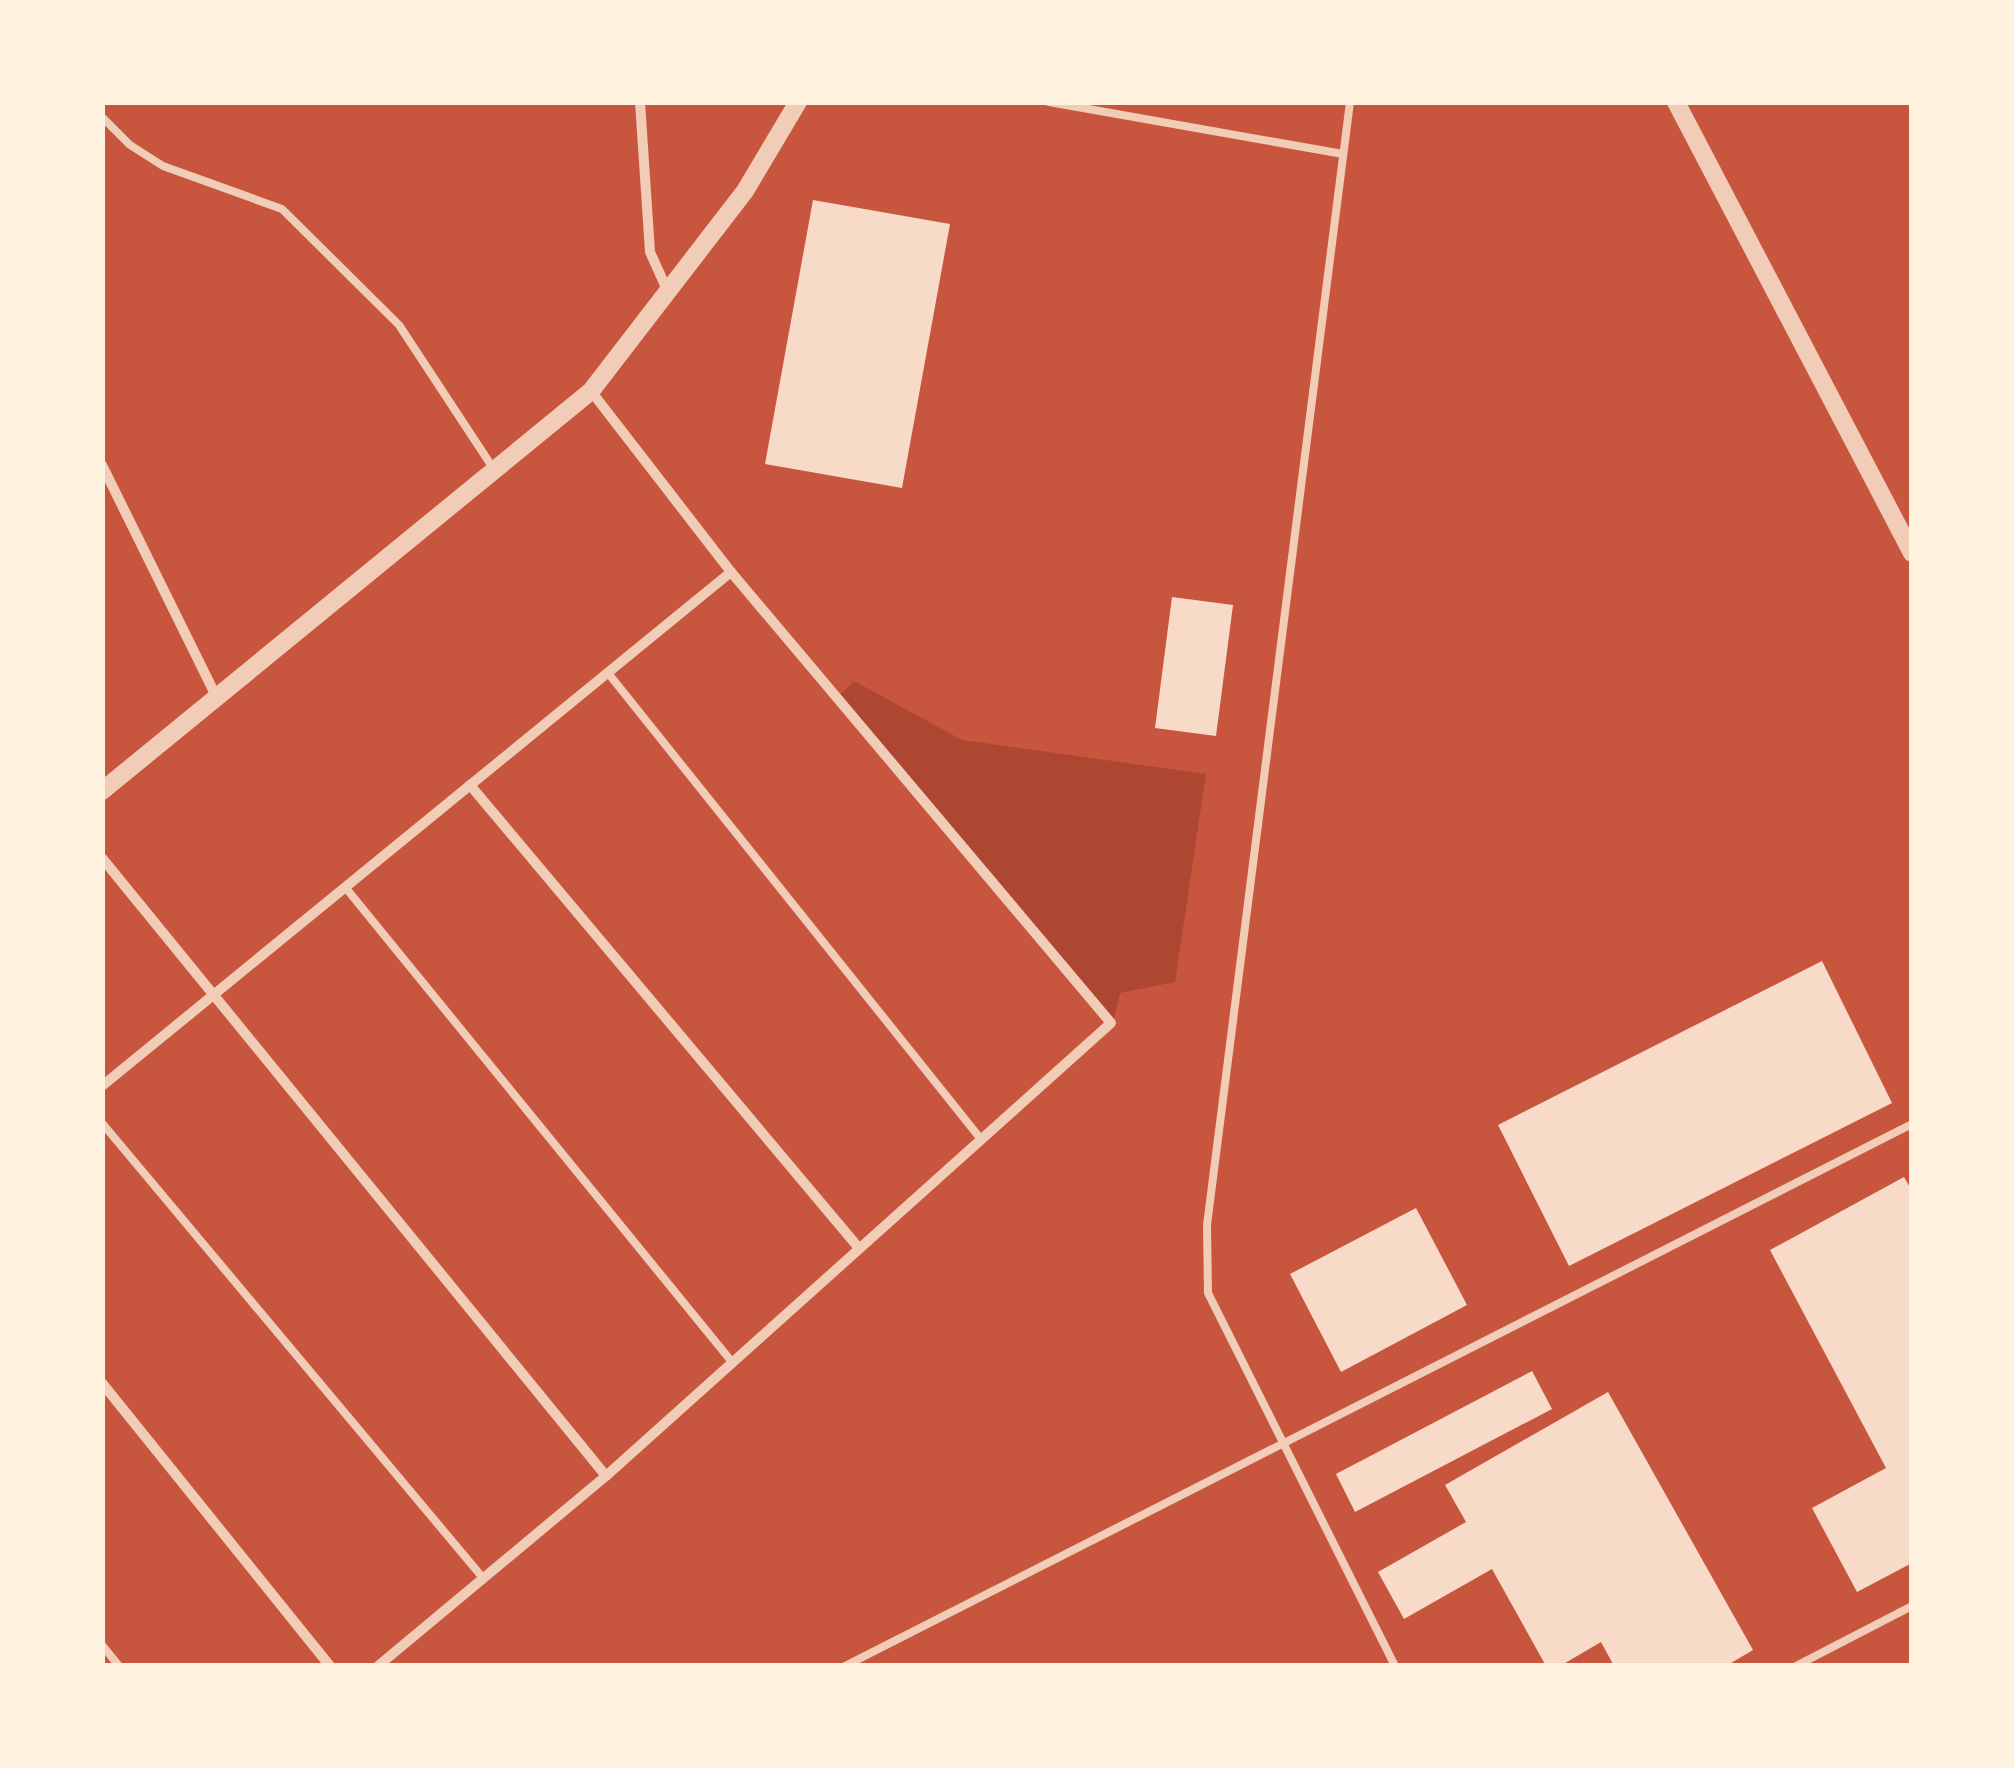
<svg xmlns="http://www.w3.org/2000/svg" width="2014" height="1768" font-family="Mulish,sans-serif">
<rect width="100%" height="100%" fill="#c8553d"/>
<path fill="#ae4732" d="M854 681 962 740 1206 774 1175 982 1120 993 1114 1019 839 696Z"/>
<g fill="#f7dbc8">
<path d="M813 200 950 224 902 488 765 464Z"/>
<path d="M1172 597 1233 605 1216 736 1155 728Z"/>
<path d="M1822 961 1892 1103 1569 1266 1498 1125Z"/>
<path d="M1904 1177 1912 1191V1563L1857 1592 1812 1508 1886 1468 1770 1250Z"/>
<path d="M1416 1208 1467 1305 1341 1372 1290 1274Z"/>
<path d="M1532 1371 1552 1409 1355 1512 1336 1474Z"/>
<path d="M1608 1392 1753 1650 1726 1666H1614L1601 1642 1560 1666H1546L1492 1569 1404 1619 1378 1572 1466 1522 1445 1485Z"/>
</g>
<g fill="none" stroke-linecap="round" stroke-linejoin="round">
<g stroke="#f1ccb7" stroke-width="8">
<path d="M1049 102 1343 154"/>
<path d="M1350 102 1207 1225 1208 1293 1395 1666"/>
<path d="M102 117 130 145 163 166 282 209 399 325 493 468"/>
<path d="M608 673 980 1138"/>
<path d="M345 887 732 1362"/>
<path d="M102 1123 483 1578"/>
<path d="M102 1645 119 1666"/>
<path d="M845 1666 1912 1124"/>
<path d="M1796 1666 1912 1606"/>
</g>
<g stroke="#f1ccb7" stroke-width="10">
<path d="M640 102 650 252 668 292"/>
<path d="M102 465 217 698"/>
<path d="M470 785 858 1247"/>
<path d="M102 858 606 1476"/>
<path d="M102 1086 731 572"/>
<path d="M102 1383 330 1666"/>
<path d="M378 1666 606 1476 1111 1023 731 572 591 391"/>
</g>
<g stroke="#f1ccb7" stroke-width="18">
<path d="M1676 102 1912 553"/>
<path d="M102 791 591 391 745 191 798 102"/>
</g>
</g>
<rect width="2014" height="1768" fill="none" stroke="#fff3e0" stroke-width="210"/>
</svg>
